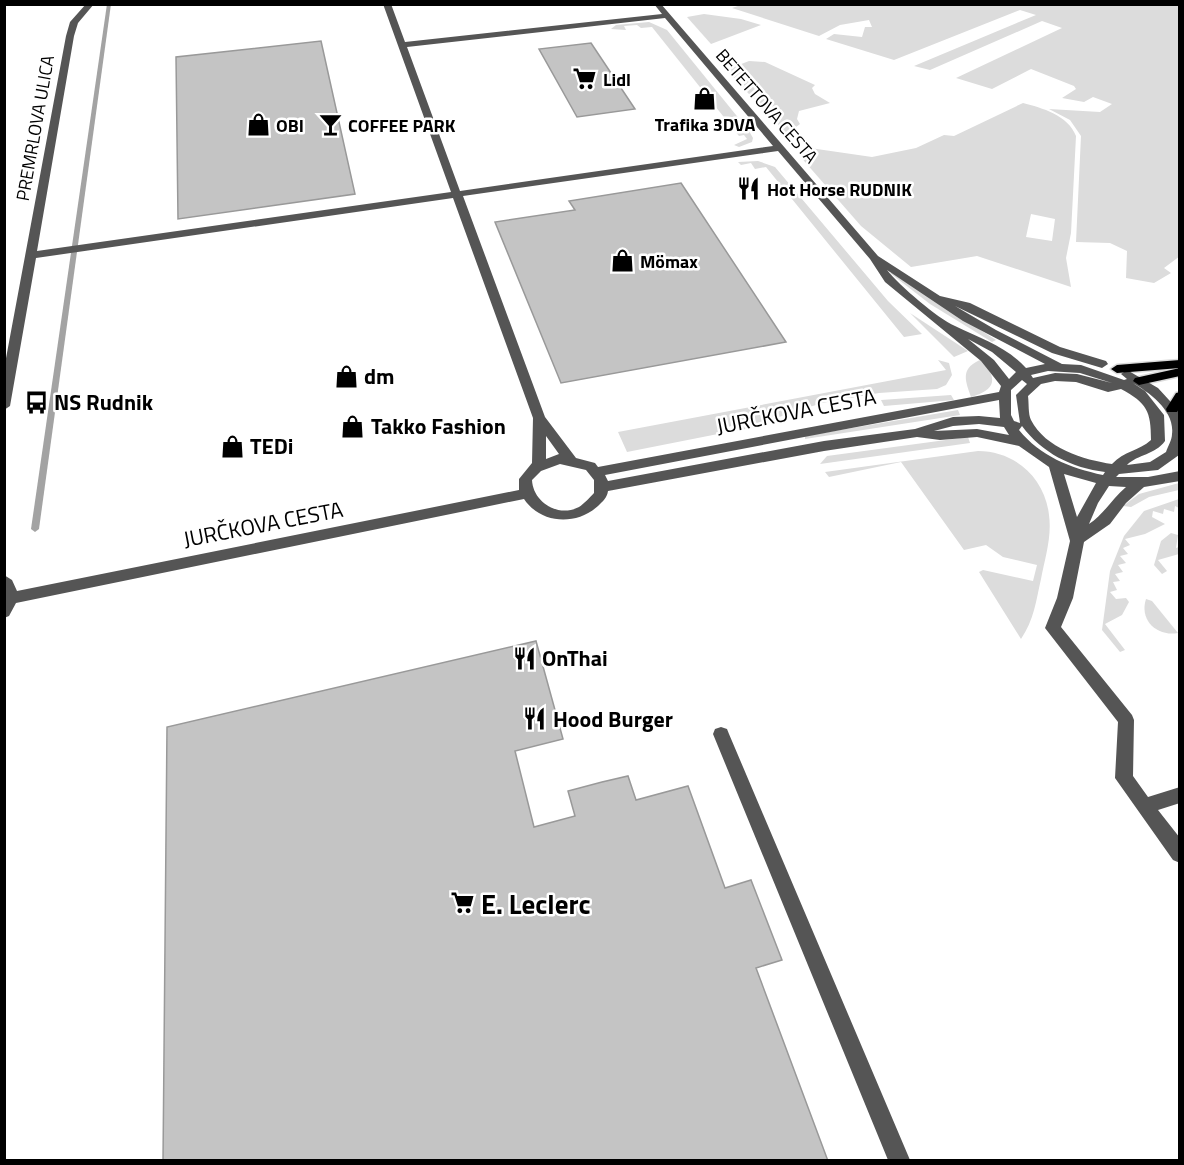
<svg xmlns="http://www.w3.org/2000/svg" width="1184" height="1165" font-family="'Titillium Web',sans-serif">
<rect width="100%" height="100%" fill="#fff"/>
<g fill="#dcdcdc" fill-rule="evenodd">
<path d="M744 4 1179 5 1180 256 1164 268 1171 273 1154 283 1126 278 1127 251 1110 243 1076 242 1081 136 1070 120 1049 109 1100 112 1112 104 1093 97 1084 102 1062 98 1076 89 1074 86 1031 69 992 89 956 78 1062 28 1042 21 930 70 914 66 1036 15 1020 10 894 60 826 39 834 34 862 37 865 27H872L869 20 840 25 819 36 732 8Z"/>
<path d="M704 14 741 19 761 25 711 44 687 17Z"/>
<path d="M649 22 667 30 749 131 753 138 752 142 739 147 734 145 747 139 744 135 739 136 652 27 641 28 637 25 624 26 626 30 611 29 616 25Z"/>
<path d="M749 61 765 62 815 85 812 88 815 94 830 103 799 111 797 119 800 124 787 134 726 70Z"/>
<path d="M1023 103C1042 108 1068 115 1076 136L1071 233 1066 258 1071 287 977 256 911 267 861 226 798 154 810 148 872 157 916 148 944 135 954 136ZM1031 214 1055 219 1052 241 1026 237Z"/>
<path d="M758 161 775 167 888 301 922 334 904 337 766 167 755 169 751 163 741 165 738 162Z"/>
<path d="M890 273H892L996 340 992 342 930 304Z"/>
<path d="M910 313 968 351 954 357Z"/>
<path d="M982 359C997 379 997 389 971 397 964 378 961 368 982 359Z"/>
<path d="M938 360 949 363 952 375 946 385 937 389 879 393 822 403 776 418 766 425 735 431 732 426 722 428 723 433 627 452 618 432 946 370Z"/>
<path d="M951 395 954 400 884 406 881 400Z"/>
<path d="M958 410 960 415 805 439V436Z"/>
<path d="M968 437 970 443 820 464 827 456Z"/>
<path d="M978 451C1015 451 1045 478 1049 515 1052 537 1045 558 1041 579 1036 601 1034 620 1021 639L979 572 983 570 1033 581 1037 565 1003 557 986 545 964 550 901 462 829 477 825 472Z"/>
<path d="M1179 483V490L1149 497 1131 507 1123 506 1139 494Z"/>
<path d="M1179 499V508L1175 506 1174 512 1164 509 1163 514 1153 511 1152 517 1165 524 1145 534 1125 539 1130 545 1123 548 1128 554 1120 556 1126 563 1118 565 1123 572 1115 574 1120 581 1113 582 1117 590 1110 592 1116 599 1126 598 1129 602 1122 615 1105 624 1125 650 1120 652 1102 630 1110 571 1124 536 1144 511Z"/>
<path d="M1171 533 1178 535 1176 548 1179 547V554L1158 560 1167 571 1162 574 1154 565 1161 541Z"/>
<path d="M1146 599 1152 601 1178 633C1157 637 1139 620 1146 599Z"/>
</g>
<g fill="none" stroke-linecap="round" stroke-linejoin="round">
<path fill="#a3a3a3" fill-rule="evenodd" d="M107 4H111L39 529 35 532 31 529Z"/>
</g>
<g fill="#c4c4c4" stroke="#999" stroke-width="1.5">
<path d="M321 41 355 194 178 219 176 57Z"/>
<path d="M591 43 635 109 577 117 539 49Z"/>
<path d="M681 183 786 342 561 383 495 222 575 210 569 201Z"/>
<path d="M536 641 563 739 515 751 534 827 575 816 568 791 602 782 628 776 636 800 688 786 725 888 751 880 782 960 756 968 828 1161H163L167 727Z"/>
</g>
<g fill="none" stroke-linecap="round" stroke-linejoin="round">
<defs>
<g id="major">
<path d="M1180 360V368L1117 373 1111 369 1117 365Z"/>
<path d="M1180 368V376L1139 385 1133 381 1135 378Z"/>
<path d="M1180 392V407L1177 412H1167L1166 409 1176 393Z"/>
</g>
</defs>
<use href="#major" stroke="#dbdbdb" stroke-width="3"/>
<g fill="#555" fill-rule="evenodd">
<path d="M86 4H94L78 23 74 36 37 251 451 192 383 4H391L405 42 662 14 654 4H661L878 256 940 296 970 303 1060 347 1106 361 1108 364 1102 368 1052 353 955 306 996 330 1062 364 1081 365 1124 380 1127 379 1121 374 1127 370 1158 388 1180 412 1179 455 1158 470 1119 474 1116 477H1148L1180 471V481L1144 487 1126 503 1110 524 1084 542 1073 598 1061 627 1132 715 1134 720 1133 776 1148 797 1180 787V803L1158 810 1180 838V863L1173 860 1115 778 1118 722 1045 628 1057 598 1070 541 1049 467 1019 446 977 437 940 440 917 437 824 451 608 491C607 498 603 501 598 506 576 526 541 524 524 499L16 603 9 616 4 618V575L12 580 17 591 519 490V479L532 463 533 418 453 198 36 258 10 406 4 410V369L66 36 70 22ZM665 18 773 146 460 191 407 47ZM778 151 870 259 885 282 981 361 1001 386 999 392 598 467 595 463 576 458 545 417 463 196ZM887 270 963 321 1045 364 1026 368C1006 346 981 339 955 326 937 318 900 286 887 270ZM968 339 992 352 1016 372 1009 379 994 360ZM1048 371 1080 373 1112 383 1077 374 1055 373 1033 378 1031 375ZM1022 380 1027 384 1016 395 1020 423 1014 421 1011 415V390ZM1055 381 1076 382 1108 392 1121 389C1147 403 1151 411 1151 440 1139 451 1124 451 1112 464 1084 460 1045 448 1031 420 1028 414 1029 403 1028 396L1041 384ZM1133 383C1150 393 1175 411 1172 434 1172 440 1168 446 1166 452L1150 462 1127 465C1138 454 1155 455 1165 441L1164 415 1145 391ZM999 400 1000 418 979 416 953 417 915 429 824 441 608 481 605 475ZM979 424 1004 427 1009 435 977 429 934 431 953 426ZM1022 426C1042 453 1072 468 1105 472L1103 475C1070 468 1040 456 1019 430ZM546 436 559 454 546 459ZM560 464 586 470 594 480V493C590 497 584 504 579 507 558 518 533 502 532 480L541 471ZM1064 474 1096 483 1077 517ZM1109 486 1126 487C1112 499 1104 514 1089 524L1098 503Z"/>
<path d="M721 727 727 729 729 734 910 1160H888L713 734 715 729Z"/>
</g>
<use href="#major" fill="#000" fill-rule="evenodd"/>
</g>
<defs>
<symbol id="supermarket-bare" viewBox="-9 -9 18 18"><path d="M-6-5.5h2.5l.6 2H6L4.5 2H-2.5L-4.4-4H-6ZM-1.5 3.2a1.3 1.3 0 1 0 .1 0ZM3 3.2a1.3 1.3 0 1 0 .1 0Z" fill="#000" stroke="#fff" stroke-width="2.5" paint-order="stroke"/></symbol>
<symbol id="shop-bare" viewBox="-9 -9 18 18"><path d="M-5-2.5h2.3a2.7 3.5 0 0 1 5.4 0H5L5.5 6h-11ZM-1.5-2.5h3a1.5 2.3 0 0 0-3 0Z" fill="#000" stroke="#fff" stroke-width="2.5" paint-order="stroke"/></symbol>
<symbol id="bar-bare" viewBox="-9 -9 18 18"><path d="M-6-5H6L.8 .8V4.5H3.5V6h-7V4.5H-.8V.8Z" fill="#000" stroke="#fff" stroke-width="2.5" paint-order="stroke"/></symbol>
<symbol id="restaurant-bare" viewBox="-9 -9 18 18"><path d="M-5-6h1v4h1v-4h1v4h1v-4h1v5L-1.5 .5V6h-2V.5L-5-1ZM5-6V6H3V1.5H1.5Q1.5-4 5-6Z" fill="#000" stroke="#fff" stroke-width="2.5" paint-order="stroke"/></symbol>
<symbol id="bus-bare" viewBox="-9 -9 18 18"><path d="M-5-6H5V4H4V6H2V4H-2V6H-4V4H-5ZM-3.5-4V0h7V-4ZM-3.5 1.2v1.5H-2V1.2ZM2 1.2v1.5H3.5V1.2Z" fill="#000" stroke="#fff" stroke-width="2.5" paint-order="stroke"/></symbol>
</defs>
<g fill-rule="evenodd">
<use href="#supermarket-bare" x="568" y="62" width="33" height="33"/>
<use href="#shop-bare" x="688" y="82" width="33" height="33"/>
<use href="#shop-bare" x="242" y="108" width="33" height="33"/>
<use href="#bar-bare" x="314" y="108" width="33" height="33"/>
<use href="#restaurant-bare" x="732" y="172" width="33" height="33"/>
<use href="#shop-bare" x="606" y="244" width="33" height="33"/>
<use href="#shop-bare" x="330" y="360" width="33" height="33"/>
<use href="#bus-bare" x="20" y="386" width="33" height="33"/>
<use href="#shop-bare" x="336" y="410" width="33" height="33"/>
<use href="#shop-bare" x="216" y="430" width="33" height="33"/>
<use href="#restaurant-bare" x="508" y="642" width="33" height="33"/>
<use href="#restaurant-bare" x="518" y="702" width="33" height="33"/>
<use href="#supermarket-bare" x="446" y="886" width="33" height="33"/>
</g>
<g text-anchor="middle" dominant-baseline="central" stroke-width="5" stroke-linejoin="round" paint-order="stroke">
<g font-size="18" font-weight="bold" fill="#000" stroke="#fff" text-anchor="start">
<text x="603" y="79">Lidl</text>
<text x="705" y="124" text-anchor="middle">Trafika 3DVA</text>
<text x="276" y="125">OBI</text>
<text x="348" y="125">COFFEE PARK</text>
<text x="767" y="189">Hot Horse RUDNIK</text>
<text x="640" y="261">Mömax</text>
</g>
<g font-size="18" fill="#000" stroke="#fff">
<text transform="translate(767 106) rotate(49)">BETETTOVA CESTA</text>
<text transform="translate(35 128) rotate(-80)">PREMRLOVA ULICA</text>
</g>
<g font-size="22" font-weight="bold" fill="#000" stroke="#fff" text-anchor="start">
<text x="364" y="376">dm</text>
<text x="54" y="402">NS Rudnik</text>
<text x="371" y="426">Takko Fashion</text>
<text x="250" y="446">TEDi</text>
<text x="542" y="658">OnThai</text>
<text x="553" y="719">Hood Burger</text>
</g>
<g font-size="22" fill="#000" stroke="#fff">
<text transform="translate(796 411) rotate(-11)">JURČKOVA CESTA</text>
<text transform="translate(263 524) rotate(-11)">JURČKOVA CESTA</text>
</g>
<g font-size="27" font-weight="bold" fill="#000" stroke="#fff" text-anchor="start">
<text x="481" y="903">E. Leclerc</text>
</g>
</g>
<rect width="1184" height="1165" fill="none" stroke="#000000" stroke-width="12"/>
</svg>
